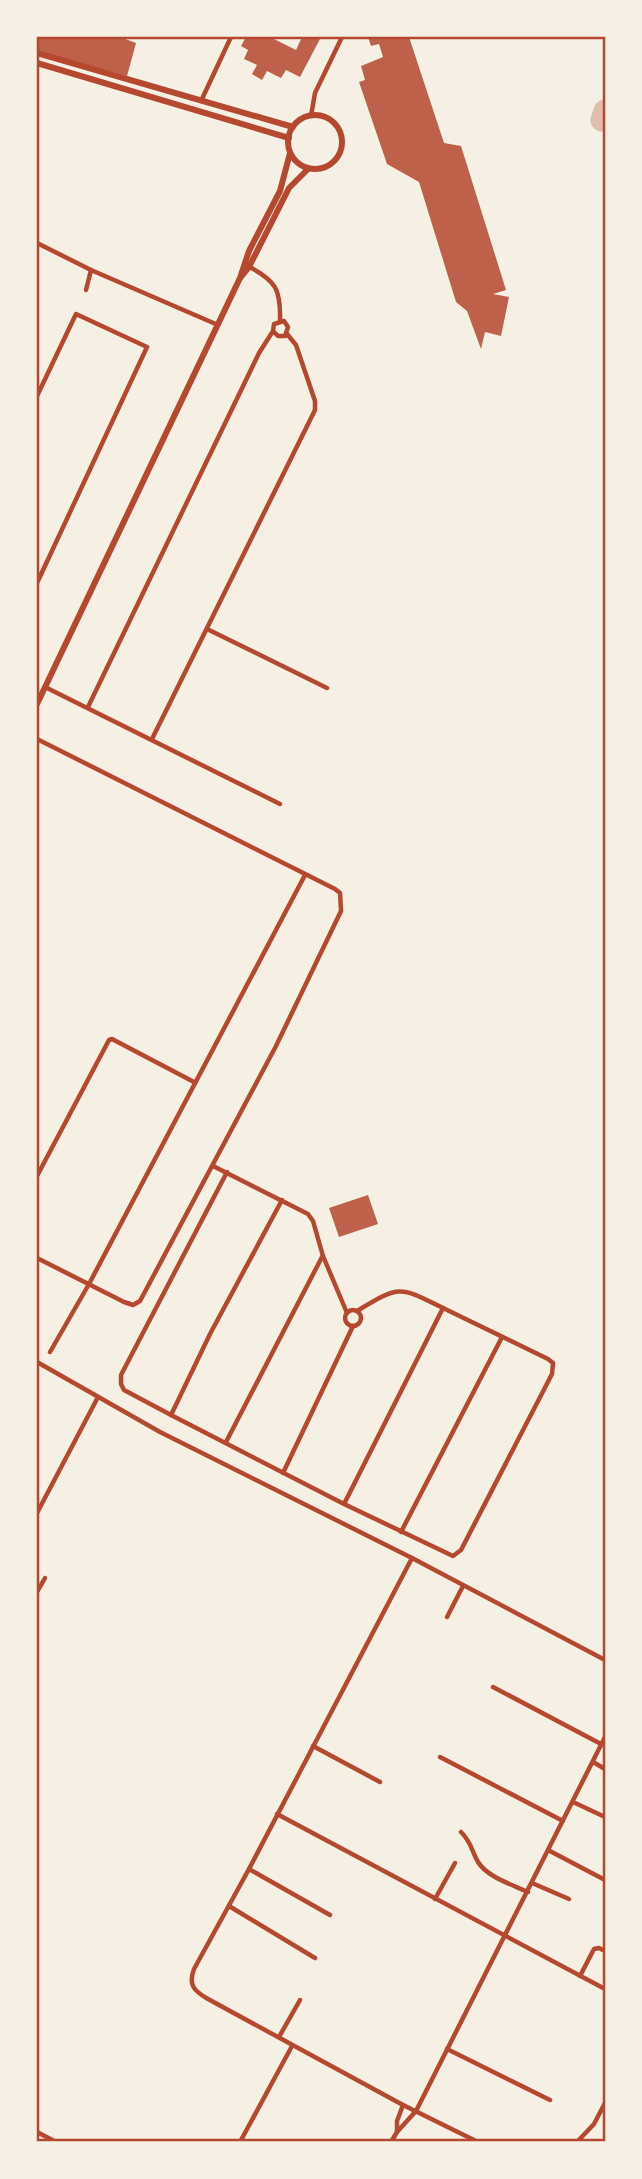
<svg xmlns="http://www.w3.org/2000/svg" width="642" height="2179" font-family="'Source Sans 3',sans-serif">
<rect width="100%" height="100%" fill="#f6efe4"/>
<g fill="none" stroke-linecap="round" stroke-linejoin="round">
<path stroke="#e2bdae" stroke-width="23" d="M602 120 605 111"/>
</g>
<g fill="#bf614a">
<path d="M37 37H120L136 43 127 76 37 51Z"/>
<path d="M246 37H270L296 50 302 37H321L300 77 286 70 281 78 267 71 262 80 252 74 257 65 244 59 248 50 241 46Z"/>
<path d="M368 37H409L444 143 461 146 506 290 493 294 509 297 501 336 485 332 481 349 467 311 456 302 419 182 387 164 359 82 365 80 361 66 383 57 379 44 371 46Z"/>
<path d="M368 1195 378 1224 339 1237 329 1208Z"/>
</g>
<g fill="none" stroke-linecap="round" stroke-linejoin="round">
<g stroke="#b5482f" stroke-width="4.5">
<path d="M201 101 231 37"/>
<path d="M311 116 315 93 342 37"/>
<path d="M37 243 91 270 218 325"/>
<path d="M248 266C276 281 281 289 280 321"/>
<path d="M86 290 91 270"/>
<path d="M37 396 76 314 147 347 37 583"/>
<path d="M207 629 327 688"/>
<path d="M45 687 280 804"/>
<path d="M88 707 259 353 273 331 274 324 284 321 288 327 285 336H278L273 331"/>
<path d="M37 739 335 889 340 893 341 911 276 1046 140 1301 133 1305 124 1302 37 1258"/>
<path d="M152 739 315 410V401L296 345 287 334"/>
<path d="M213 1166 308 1214 313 1221 323 1256 347 1313"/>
<path d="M227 1172 121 1375V1384L124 1390 171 1415 210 1334 282 1200"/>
<path d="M37 1176 109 1040 112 1039 194 1082"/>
<circle cx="353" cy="1318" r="8"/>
<path d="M357 1311C400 1285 399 1286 443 1308"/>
<path d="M50 1352 89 1284 305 875"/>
<path d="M37 1362 160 1432 412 1558 605 1660"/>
<path d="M171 1415 344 1504 453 1556 461 1550 552 1374 553 1363 548 1359 443 1308 344 1504"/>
<path d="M226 1442 322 1257"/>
<path d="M283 1473 353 1326"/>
<path d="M37 1513 98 1397"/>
<path d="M401 1532 502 1337"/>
<path d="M412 1558 249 1869 194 1969C188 1985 194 1991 208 1999L403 2105 478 2142"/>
<path d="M37 1592 45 1578"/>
<path d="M447 1617 463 1586"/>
<path d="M493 1687 601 1744"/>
<path d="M313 1746 380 1782"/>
<path d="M440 1757 563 1821"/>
<path d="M593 1762 605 1769"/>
<path d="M573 1802 605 1817"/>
<path d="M277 1814 605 1989"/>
<path d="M461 1832C472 1843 471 1850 478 1862 487 1877 513 1885 528 1892"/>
<path d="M548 1850 605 1880"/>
<path d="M249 1869 330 1915"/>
<path d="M532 1883 569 1899"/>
<path d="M435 1899 455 1863"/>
<path d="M229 1906 315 1958"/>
<path d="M580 1976 594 1949 599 1948 605 1951"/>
<path d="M279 2037 300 2000"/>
<path d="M447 2049 550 2100"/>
<path d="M403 2105 397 2121V2132L416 2111 605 1737"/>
<path d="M37 2132 56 2142"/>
<path d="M240 2142 292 2046"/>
<path d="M391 2142 397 2132"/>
<path d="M577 2142 594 2124 605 2103"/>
</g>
<g stroke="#b5482f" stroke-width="6">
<path d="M37 53 293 127"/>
<path d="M37 63 289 138"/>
<circle cx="315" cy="142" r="27"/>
<path d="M241 277 249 267 289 188 308 169"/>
<path d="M37 704 240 278 249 251 280 191 290 153"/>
</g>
</g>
<rect width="642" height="2179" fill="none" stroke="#f6efe4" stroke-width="77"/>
<rect x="38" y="38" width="566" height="2102" fill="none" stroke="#b5482f" stroke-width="2.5"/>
</svg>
